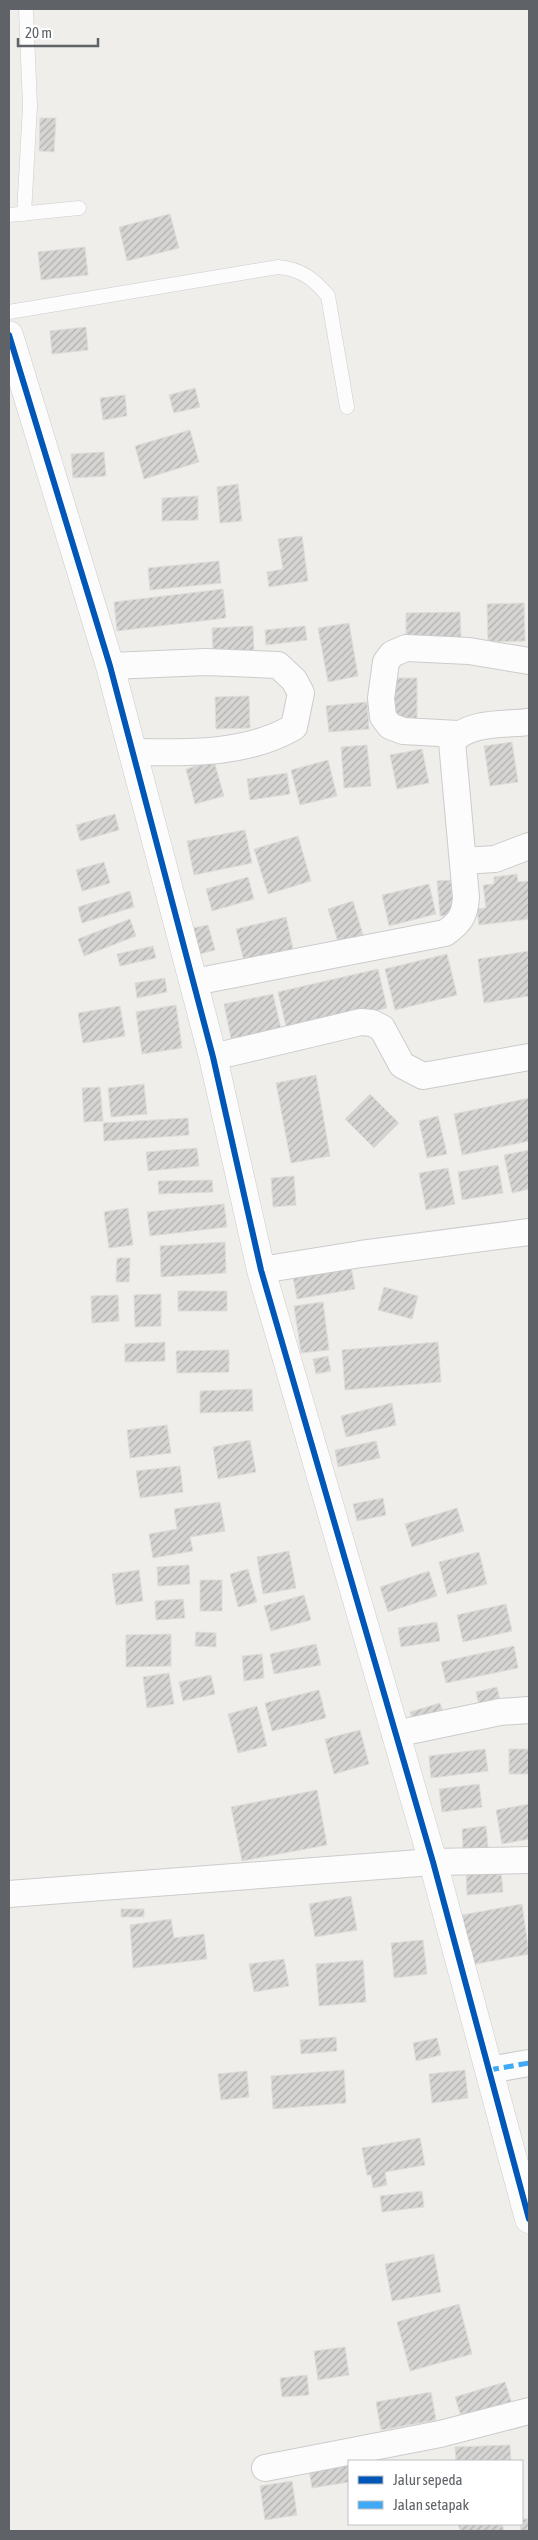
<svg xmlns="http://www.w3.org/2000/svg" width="538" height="2540" font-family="'Asap Condensed',sans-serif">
<defs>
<pattern id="building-hatch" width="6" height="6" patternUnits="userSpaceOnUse" patternTransform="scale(1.25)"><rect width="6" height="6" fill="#d6d5d3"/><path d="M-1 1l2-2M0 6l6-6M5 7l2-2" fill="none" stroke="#b1b0af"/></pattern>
</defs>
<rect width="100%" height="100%" fill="#efeeea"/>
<g fill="url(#building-hatch)" stroke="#deddd9">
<path d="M40 118H56L54 152 39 151Z"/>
<path d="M170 214 179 248 127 261 119 227Z"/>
<path d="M85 247 88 275 41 280 38 252Z"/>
<path d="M86 327 88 350 52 354 50 331Z"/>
<path d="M195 388 200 407 174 413 169 395Z"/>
<path d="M125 395 127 416 103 420 100 398Z"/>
<path d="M190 430 199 462 144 479 135 446Z"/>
<path d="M104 452 106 476 73 478 71 454Z"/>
<path d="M238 484 242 521 220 523 217 487Z"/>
<path d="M198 496V520L162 521V498Z"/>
<path d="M302 536 308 581 269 587 267 572 283 569 278 539Z"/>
<path d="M219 561 221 583 150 590 148 568Z"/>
<path d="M223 589 226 618 117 631 114 602Z"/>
<path d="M524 603 525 641 488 642 487 604Z"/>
<path d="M460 612 461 638 406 639V613Z"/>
<path d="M349 623 358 676 328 682 318 628Z"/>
<path d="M253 626 254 651 213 654 212 628Z"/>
<path d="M305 626 307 640 266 645 265 630Z"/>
<path d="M390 678H417V720L389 719Z"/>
<path d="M249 696 250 728 216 729 215 697Z"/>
<path d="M367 702 369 729 329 732 326 706Z"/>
<path d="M512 742 518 782 490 786 484 746Z"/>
<path d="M367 745 371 786 344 788 341 747Z"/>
<path d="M422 749 429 783 397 789 390 755Z"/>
<path d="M328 760 337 796 300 805 291 770Z"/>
<path d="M214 761 224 796 195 804 186 769Z"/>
<path d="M287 773 290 794 250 800 247 779Z"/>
<path d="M115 814 119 830 80 841 76 825Z"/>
<path d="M245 830 252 863 194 875 187 841Z"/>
<path d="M298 836 311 881 268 894 254 849Z"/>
<path d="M104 862 110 883 82 891 76 870Z"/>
<path d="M517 874 518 882 529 881V919L479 925 477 909 486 908 483 885 494 884V877Z"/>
<path d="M248 877 254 899 212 911 206 889Z"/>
<path d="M451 880 454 915 440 916 437 881Z"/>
<path d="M429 884 436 914 389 926 382 895Z"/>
<path d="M130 891 134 907 82 923 78 907Z"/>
<path d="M353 901 363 935 338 942 328 909Z"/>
<path d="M286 917 293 949 244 961 236 929Z"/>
<path d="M130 919 136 936 84 956 78 939Z"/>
<path d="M208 925 215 950 200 954 193 928Z"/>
<path d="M153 946 156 958 120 966 117 954Z"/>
<path d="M529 951V996L484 1003 478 959Z"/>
<path d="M447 954 457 995 395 1010 385 969Z"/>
<path d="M378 969 387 1008 287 1031 278 992Z"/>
<path d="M165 978 167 992 137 998 135 983Z"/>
<path d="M273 994 281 1029 231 1039 224 1004Z"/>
<path d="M176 1005 182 1048 142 1054 136 1012Z"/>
<path d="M120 1006 125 1036 83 1043 78 1013Z"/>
<path d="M316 1075 330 1156 291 1163 276 1083Z"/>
<path d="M144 1084 147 1114 111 1117 108 1088Z"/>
<path d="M100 1087 103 1121 84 1122 82 1088Z"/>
<path d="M370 1094 399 1123 374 1148 345 1119Z"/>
<path d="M529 1098V1141L462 1155 454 1114Z"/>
<path d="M438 1116 447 1154 427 1158 419 1121Z"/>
<path d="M188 1118 189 1135 104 1141 103 1123Z"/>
<path d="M197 1148 199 1166 148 1171 146 1152Z"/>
<path d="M529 1150V1189L512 1193 504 1155Z"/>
<path d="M498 1165 503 1193 462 1200 458 1172Z"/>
<path d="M448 1168 455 1204 426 1210 419 1173Z"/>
<path d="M294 1176 296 1205 273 1207 271 1178Z"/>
<path d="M212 1180 213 1192 159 1194 158 1181Z"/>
<path d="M224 1204 227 1227 150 1236 147 1212Z"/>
<path d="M128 1208 133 1245 109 1248 104 1212Z"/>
<path d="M225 1242 226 1273 161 1277 160 1246Z"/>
<path d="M117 1258H130L129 1282H116Z"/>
<path d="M351 1266 355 1289 297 1299 293 1277Z"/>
<path d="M384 1287 418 1296 412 1319 378 1310Z"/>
<rect x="178" y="1291" width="49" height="20"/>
<path d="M161 1294V1326L135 1327 134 1295Z"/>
<path d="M118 1295 119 1321 92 1323 91 1296Z"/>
<path d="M323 1302 329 1350 301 1353 294 1306Z"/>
<path d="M165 1342V1361L125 1362V1344Z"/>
<path d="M438 1342 441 1382 345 1390 342 1350Z"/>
<path d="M229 1350V1372L177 1373 176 1351Z"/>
<path d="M328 1356 331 1371 316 1374 313 1359Z"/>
<path d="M252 1389 253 1411 200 1413V1391Z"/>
<path d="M392 1403 396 1425 346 1437 341 1416Z"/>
<path d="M167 1425 171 1453 130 1458 127 1430Z"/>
<path d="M250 1440 256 1472 218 1479 213 1447Z"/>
<path d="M376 1441 380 1458 338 1467 335 1450Z"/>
<path d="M180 1466 183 1492 140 1498 136 1471Z"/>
<path d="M383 1498 386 1515 357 1521 353 1504Z"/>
<path d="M220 1502 225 1531 190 1537 193 1551 153 1558 149 1534 177 1529 174 1509Z"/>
<path d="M457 1508 464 1531 412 1547 405 1524Z"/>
<path d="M289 1551 296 1588 263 1594 257 1557Z"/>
<path d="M479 1552 487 1584 447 1594 439 1562Z"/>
<path d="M189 1565 190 1584 158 1586 157 1567Z"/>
<path d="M248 1569 257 1602 238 1607 230 1574Z"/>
<path d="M139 1570 143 1601 116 1605 112 1574Z"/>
<path d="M429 1571 437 1596 388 1612 380 1587Z"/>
<rect x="200" y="1580" width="22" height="31"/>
<path d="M304 1595 311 1620 271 1631 264 1606Z"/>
<path d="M183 1599 185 1618 156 1620 155 1601Z"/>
<path d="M506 1604 512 1631 463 1642 457 1615Z"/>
<path d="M437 1622 440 1641 401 1647 398 1628Z"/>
<path d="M196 1632 216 1633V1647L195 1646Z"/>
<path d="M171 1634V1666L126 1667V1635Z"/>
<path d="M316 1644 321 1665 274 1674 270 1654Z"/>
<path d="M514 1646 518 1668 446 1683 441 1662Z"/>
<path d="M262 1654 264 1678 244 1681 242 1656Z"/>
<path d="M169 1673 174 1704 147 1708 143 1677Z"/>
<path d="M211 1675 215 1694 183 1701 179 1682Z"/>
<path d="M497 1687 501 1705 480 1710 476 1692Z"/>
<path d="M319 1690 326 1718 272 1731 265 1703Z"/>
<path d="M440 1703 444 1715 414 1724 410 1712Z"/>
<path d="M257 1706 267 1746 238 1753 228 1714Z"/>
<path d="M360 1730 369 1764 334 1774 325 1739Z"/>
<path d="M485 1749 488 1771 431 1778 429 1756Z"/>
<rect x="509" y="1749" width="20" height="25"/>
<path d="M479 1784 482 1807 442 1812 439 1789Z"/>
<path d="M317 1790 327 1845 242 1861 231 1807Z"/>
<path d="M529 1804V1839L502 1844 496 1810Z"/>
<path d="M486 1826 488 1847 463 1849 462 1829Z"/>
<path d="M501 1871 503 1892 467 1895 466 1873Z"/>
<path d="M351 1896 357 1930 315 1937 309 1904Z"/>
<path d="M522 1904 529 1954 471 1965 462 1915Z"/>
<rect x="121" y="1909" width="23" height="8"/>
<path d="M171 1919 174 1938 204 1934 207 1959 133 1968 130 1925Z"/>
<path d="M423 1940 427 1974 394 1978 391 1943Z"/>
<path d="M284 1959 289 1986 254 1992 249 1964Z"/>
<path d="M363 1960 366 2002 319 2006 316 1964Z"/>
<path d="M336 2037 337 2051 301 2054 300 2040Z"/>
<path d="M437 2038 441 2055 416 2061 413 2043Z"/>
<path d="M344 2070 346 2103 273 2109 271 2076Z"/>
<path d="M465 2070 468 2098 432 2103 429 2074Z"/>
<path d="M247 2071 249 2097 221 2100 218 2074Z"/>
<path d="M420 2138 425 2165 385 2172 387 2185 373 2188 371 2175H367L362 2148Z"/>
<path d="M422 2191 424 2207 382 2212 380 2196Z"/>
<path d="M434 2254 441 2292 392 2301 385 2264Z"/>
<path d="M459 2304 472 2354 410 2371 397 2322Z"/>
<path d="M345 2347 349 2375 318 2380 314 2351Z"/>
<path d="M307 2375 309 2395 282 2397 280 2378Z"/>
<path d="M505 2382 512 2404 462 2419 455 2397Z"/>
<path d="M431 2392 436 2420 381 2430 376 2402Z"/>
<path d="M510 2445 511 2461H456L455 2447Z"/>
<path d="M349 2461V2482L312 2488 308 2464Z"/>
<path d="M292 2481 297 2515 265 2520 260 2486Z"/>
<path d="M522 2519H529V2531H520Z"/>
<path d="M458 2524H502L504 2531H460Z"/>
</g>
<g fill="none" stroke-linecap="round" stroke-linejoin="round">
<defs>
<g id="service">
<path d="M24 214 30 106 26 9"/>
<path d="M9 215 79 208"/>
<path d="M9 312 278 267C301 269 314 279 328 296L347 407"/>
</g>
<g id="minor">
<path d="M110 666 206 662 278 665 294 680 301 693 294 727C246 755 187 753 132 752"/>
<path d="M458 734 403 731 390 726 383 717 381 698 386 662 392 654 406 648 469 651 529 661"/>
<path d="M463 861 495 859 529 846"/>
<path d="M194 982 445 933C460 923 465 915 466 897L452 742C468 721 505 725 529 722"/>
<path d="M213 1057 361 1022 372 1023 382 1028 402 1065 423 1076 529 1057"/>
<path d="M261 1270 361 1254 529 1232"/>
<path d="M395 1734 500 1712 529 1710"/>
<path d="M9 1894 433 1862 529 1860"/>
<path d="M489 2070 529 2063"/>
<path d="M265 2468 440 2434 529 2411"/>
</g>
<path id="tertiary" d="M9 335 110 666 213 1057 261 1270 433 1862 529 2219"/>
</defs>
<use href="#service" stroke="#cbcccc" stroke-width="15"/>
<use href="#minor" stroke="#cbcccc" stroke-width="28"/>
<use href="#tertiary" stroke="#cbcccc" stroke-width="29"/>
<use href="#service" stroke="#fdfcfc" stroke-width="14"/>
<use href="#minor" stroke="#fdfcfc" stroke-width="26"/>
<use href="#tertiary" stroke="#fdfcfc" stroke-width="28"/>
<path stroke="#3fa9f5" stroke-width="5" stroke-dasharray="10 5" stroke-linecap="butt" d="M489 2070 529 2063"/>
<defs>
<path id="cycleway" d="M9 335 110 666 213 1057 261 1270 433 1862 529 2219"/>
</defs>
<use href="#cycleway" stroke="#fff" stroke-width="9"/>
<use href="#cycleway" stroke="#0057b8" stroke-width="6"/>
</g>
<rect width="538" height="2540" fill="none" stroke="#5f6368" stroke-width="20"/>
<rect x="348" y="2460" width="175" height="65" fill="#ffffff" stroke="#bfc1c3"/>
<rect x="358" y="2476" width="25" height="8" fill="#0057b8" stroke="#bfc1c3"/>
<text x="393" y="2485" font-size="15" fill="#5f6368">Jalur sepeda</text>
<rect x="358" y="2501" width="25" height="8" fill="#3fa9f5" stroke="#bfc1c3"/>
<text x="393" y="2510" font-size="15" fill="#5f6368">Jalan setapak</text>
<path d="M18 38v8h80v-8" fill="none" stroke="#5f6368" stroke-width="2.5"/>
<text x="25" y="38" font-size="15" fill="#5f6368" stroke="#ffffff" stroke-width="4" paint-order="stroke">20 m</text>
</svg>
